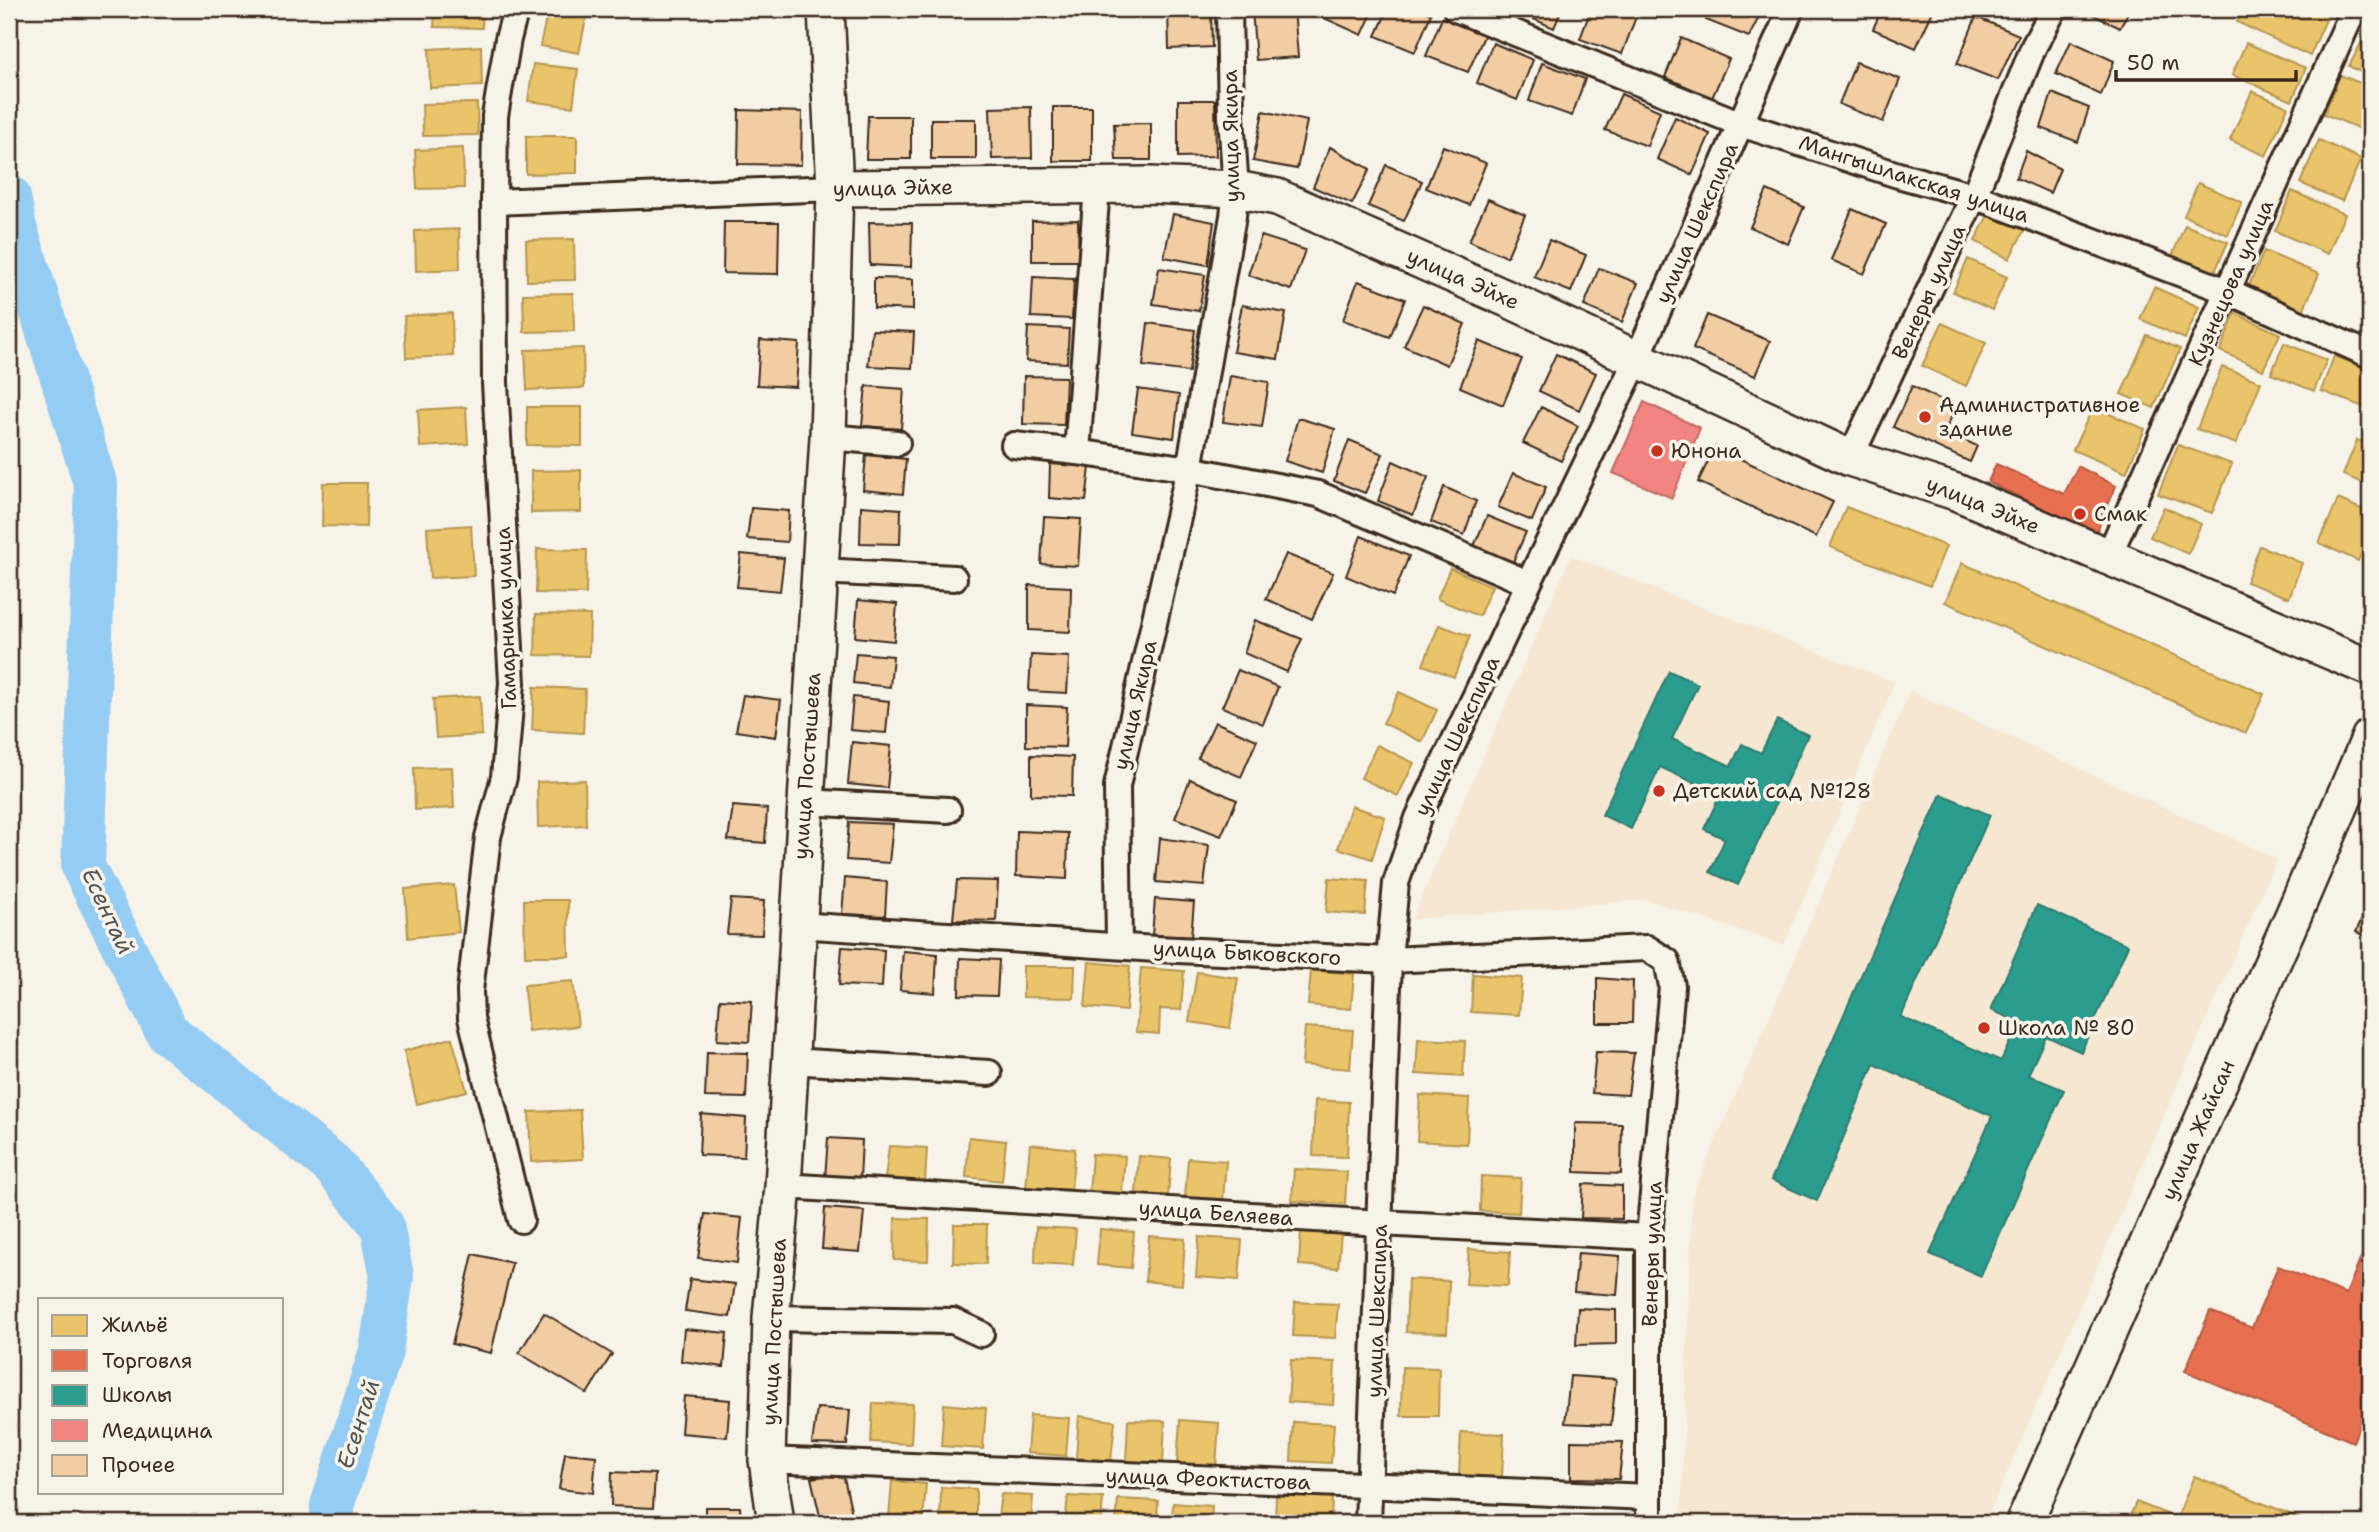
<svg xmlns="http://www.w3.org/2000/svg" width="2379" height="1532" font-family="'Shantell Sans',sans-serif">
<rect width="100%" height="100%" fill="#f7f3e8"/>
<filter id="ink" filterUnits="userSpaceOnUse"><feTurbulence type="fractalNoise" baseFrequency=".0143" numOctaves="2"/><feDisplacementMap in="SourceGraphic" scale="14" xChannelSelector="R" yChannelSelector="G"/><feConvolveMatrix kernelMatrix="1 2 1 2 8 2 1 2 1" color-interpolation-filters="sRGB"/></filter>
<g filter="url(#ink)">
<g fill="#f6e7d3">
<path d="M1571 556 1895 682 1784 945 1647 900 1412 919Z"/>
<path d="M1910 691 2277 859 1985 1523H1681L1692 1196Z"/>
</g>
<g fill="#e9c46a" stroke="#b59653" stroke-width="2">
<path d="M435 9H483L482 28 434 27Z"/>
<path d="M548 9 587 14 579 53 540 46Z"/>
<path d="M2244 9H2314L2328 15 2310 56 2237 22Z"/>
<path d="M2367 32 2370 34V77L2349 66Z"/>
<path d="M2246 43 2306 68 2292 101 2232 75Z"/>
<path d="M481 46 482 86 430 88 429 49Z"/>
<path d="M533 64 578 69 573 107 528 101Z"/>
<path d="M2340 75 2370 87V133L2324 114Z"/>
<path d="M2252 91 2288 107 2266 156 2230 140Z"/>
<path d="M477 103 478 135 423 136 422 104Z"/>
<path d="M526 136H577V173L526 174Z"/>
<path d="M2319 140 2361 159 2342 201 2300 183Z"/>
<path d="M463 148 464 188 417 189 415 150Z"/>
<path d="M2198 183 2242 202 2228 235 2184 216Z"/>
<path d="M2292 191 2345 214 2328 254 2275 231Z"/>
<path d="M1990 211 2025 229 2009 259 1975 241Z"/>
<path d="M2185 225 2228 242 2214 274 2172 256Z"/>
<path d="M459 229 460 269 416 271 415 231Z"/>
<path d="M574 239 575 280 527 281 526 240Z"/>
<path d="M2264 251 2319 274 2303 311 2248 288Z"/>
<path d="M1968 259 2007 277 1992 310 1953 292Z"/>
<path d="M2154 287 2199 307 2185 339 2140 319Z"/>
<path d="M573 293 574 331 524 332 523 294Z"/>
<path d="M452 313 453 356 406 358 404 316Z"/>
<path d="M2235 313 2280 334 2263 370 2220 351Z"/>
<path d="M1942 323 1986 343 1966 386 1922 366Z"/>
<path d="M2147 335 2180 349 2154 408 2121 394Z"/>
<path d="M2284 343 2327 360 2314 391 2271 374Z"/>
<path d="M583 348 584 388 527 390 525 350Z"/>
<path d="M2334 356 2370 370V396L2366 408 2321 391Z"/>
<path d="M2222 367 2261 382 2236 444 2197 429Z"/>
<path d="M466 407 468 444 420 447 418 410Z"/>
<path d="M527 407H582V446L527 445Z"/>
<path d="M2093 407 2145 429 2126 473 2073 450Z"/>
<path d="M2357 440 2370 445V486L2343 475Z"/>
<path d="M2178 445 2232 464 2212 513 2158 494Z"/>
<path d="M581 470V512L531 513V471Z"/>
<path d="M323 483H367L366 527 322 526Z"/>
<path d="M2338 499 2370 513V533L2358 561 2319 543Z"/>
<path d="M1846 507 1946 546 1930 586 1830 547Z"/>
<path d="M2164 507 2201 524 2188 554 2150 537Z"/>
<path d="M471 525 474 576 430 578 427 528Z"/>
<path d="M2260 546 2302 563 2289 598 2246 582Z"/>
<path d="M537 549 587 550 586 594 536 593Z"/>
<path d="M1962 563 2264 694 2246 733 1945 602Z"/>
<path d="M1450 568 1492 586 1479 616 1437 599Z"/>
<path d="M536 614 590 615 589 656 535 655Z"/>
<path d="M1439 625 1470 636 1454 677 1423 665Z"/>
<path d="M534 687 585 689 583 733 532 730Z"/>
<path d="M1399 692 1437 710 1422 742 1383 723Z"/>
<path d="M480 696 482 735 436 738 433 699Z"/>
<path d="M1377 745 1414 763 1398 796 1361 778Z"/>
<path d="M452 767 454 808 415 810 414 768Z"/>
<path d="M585 780 586 825 538 827 537 782Z"/>
<path d="M1351 806 1385 817 1372 859 1338 848Z"/>
<path d="M1329 878 1368 881 1365 915 1326 912Z"/>
<path d="M454 885 459 932 408 938 405 889Z"/>
<path d="M524 900H568L569 956H525Z"/>
<path d="M1089 962 1130 966 1126 1011 1085 1007Z"/>
<path d="M1023 966H1075L1074 998 1023 997Z"/>
<path d="M1141 968 1184 971 1181 1010 1160 1009 1159 1034 1136 1032Z"/>
<path d="M1311 970 1354 974 1351 1009 1308 1005Z"/>
<path d="M1197 972 1238 978 1230 1028 1189 1022Z"/>
<path d="M1473 974 1522 978 1519 1015 1471 1012Z"/>
<path d="M573 981 578 1026 528 1031 524 985Z"/>
<path d="M1305 1027 1353 1030 1350 1069 1302 1065Z"/>
<path d="M452 1038 467 1091 417 1104 404 1051Z"/>
<path d="M1418 1039 1465 1041 1463 1077 1416 1074Z"/>
<path d="M1420 1095 1469 1098 1467 1144 1417 1141Z"/>
<path d="M1315 1100 1349 1102 1347 1157 1313 1156Z"/>
<path d="M580 1110 583 1159 531 1162 529 1112Z"/>
<path d="M969 1137 1006 1141 1002 1181 966 1177Z"/>
<path d="M1030 1144 1075 1149 1071 1190 1026 1188Z"/>
<path d="M889 1146 927 1148 925 1183 885 1179Z"/>
<path d="M1092 1154 1125 1156 1122 1194 1089 1193Z"/>
<path d="M1139 1156 1171 1159 1168 1196 1136 1193Z"/>
<path d="M1188 1158 1226 1161 1223 1201 1185 1197Z"/>
<path d="M1294 1169 1347 1172 1345 1204 1292 1201Z"/>
<path d="M1481 1176 1521 1178 1519 1213 1480 1211Z"/>
<path d="M895 1218 929 1219 928 1261 894 1260Z"/>
<path d="M954 1224H987L986 1264 953 1263Z"/>
<path d="M1036 1227 1076 1229 1073 1265 1035 1263Z"/>
<path d="M1100 1229 1134 1232 1131 1268 1097 1265Z"/>
<path d="M1301 1230 1341 1233 1338 1268 1299 1265Z"/>
<path d="M1149 1236 1185 1239 1182 1285 1145 1281Z"/>
<path d="M1199 1237 1242 1240 1239 1280 1196 1277Z"/>
<path d="M1469 1249 1510 1252 1508 1286 1466 1284Z"/>
<path d="M1408 1279 1449 1281 1447 1333 1406 1332Z"/>
<path d="M1295 1302 1338 1304 1335 1338 1293 1336Z"/>
<path d="M1291 1360 1335 1362 1333 1405 1288 1402Z"/>
<path d="M1402 1367 1439 1368 1438 1416H1401Z"/>
<path d="M873 1403 913 1404 911 1444 871 1442Z"/>
<path d="M944 1404 986 1408 983 1449 941 1446Z"/>
<path d="M1030 1415 1069 1418 1066 1456 1027 1453Z"/>
<path d="M1079 1416 1115 1421 1111 1461 1076 1458Z"/>
<path d="M1128 1420 1165 1421 1163 1464 1126 1462Z"/>
<path d="M1180 1420 1219 1423 1216 1467 1177 1464Z"/>
<path d="M1293 1422 1334 1424 1331 1463 1291 1461Z"/>
<path d="M1461 1432 1504 1434 1502 1478 1459 1476Z"/>
<path d="M2194 1476 2300 1518 2298 1523H2191L2177 1518Z"/>
<path d="M892 1481 926 1484 923 1521 889 1518Z"/>
<path d="M941 1487 976 1489V1523H940Z"/>
<path d="M1001 1494 1033 1496 1031 1523H997Z"/>
<path d="M1276 1495 1332 1497 1331 1523H1275Z"/>
<path d="M1068 1496 1103 1498 1101 1523H1065Z"/>
<path d="M1118 1499 1158 1501 1157 1523H1116Z"/>
<path d="M2136 1502 2177 1518 2175 1523H2127Z"/>
<path d="M1173 1503 1212 1506 1211 1523H1172Z"/>
<path d="M1456 1515 1493 1520 1492 1523H1455Z"/>
</g>
<g fill="#e76f51" stroke="#b35a42" stroke-width="2">
<path d="M1996 464 2064 494 2078 466 2116 486 2096 533 1988 482Z"/>
<path d="M2370 1236V1400L2353 1442 2185 1371 2210 1311 2252 1328 2278 1266 2346 1294Z"/>
</g>
<g fill="#2a9d8f" stroke="#2f7a6d" stroke-width="2">
<path d="M1669 671 1698 684 1672 739 1703 753 1731 766 1742 744 1761 753 1777 720 1808 735 1738 885 1710 872 1725 839 1704 829 1720 795 1660 767 1631 829 1602 815Z"/>
<path d="M1941 794 1990 815 1901 1017 2001 1061 2019 1022 1991 1010 2037 905 2128 945 2081 1052 2046 1036 2028 1075 2064 1090 1981 1276 1930 1254 1992 1116 1874 1064 1817 1201 1771 1180Z"/>
</g>
<path fill="#f28482" stroke="#bb6964" stroke-width="2" d="M1644 402 1700 428 1672 498 1613 473Z"/>
<g fill="none" stroke-linecap="round" stroke-linejoin="round">
<path stroke="#94ccf3" stroke-width="44" d="M9 197 14 224 96 486 83 867 167 1032 332 1164 382 1225 392 1276 381 1351 332 1506V1523"/>
</g>
<g fill="#f2cca2" stroke="#3b2a1e" stroke-width="2">
<path d="M1168 9H1211L1212 47 1169 49Z"/>
<path d="M1294 9 1298 57 1256 60 1252 10Z"/>
<path d="M1328 9H1374L1362 35 1324 18Z"/>
<path d="M1388 9H1420L1431 14 1415 52 1376 36Z"/>
<path d="M1516 9H1562L1554 28 1515 11Z"/>
<path d="M1591 9H1624L1637 14 1622 54 1580 39Z"/>
<path d="M1711 9H1763L1749 37 1706 20Z"/>
<path d="M1882 9H1934L1916 48 1873 29Z"/>
<path d="M2086 9H2130L2120 28 2085 11Z"/>
<path d="M1976 17 2019 35 1998 80 1957 64Z"/>
<path d="M1442 18 1485 34 1468 72 1426 56Z"/>
<path d="M1681 38 1729 59 1712 98 1665 77Z"/>
<path d="M2071 41 2114 61 2101 95 2056 74Z"/>
<path d="M1493 43 1533 60 1517 100 1477 83Z"/>
<path d="M1856 62 1900 79 1883 122 1839 104Z"/>
<path d="M1542 63 1585 79 1572 116 1529 101Z"/>
<path d="M2052 93 2089 108 2078 142 2041 128Z"/>
<path d="M1621 94 1660 111 1647 146 1605 130Z"/>
<path d="M1178 100H1215L1216 156 1178 157Z"/>
<path d="M1031 107 1032 158 992 159 990 108Z"/>
<rect x="1053" y="107" width="39" height="54"/>
<path d="M739 110 802 112 801 165 738 164Z"/>
<path d="M1263 111 1307 121 1297 169 1253 161Z"/>
<path d="M868 116H911V159H866Z"/>
<path d="M1675 117 1710 134 1692 175 1657 159Z"/>
<rect x="931" y="119" width="45" height="40"/>
<path d="M1151 123V160H1116L1114 124Z"/>
<path d="M1443 146 1486 163 1469 205 1426 188Z"/>
<path d="M1330 147 1370 169 1352 204 1313 187Z"/>
<path d="M2026 151 2060 169 2050 193 2016 178Z"/>
<path d="M1386 165 1422 181 1404 221 1368 206Z"/>
<path d="M1767 190 1804 207 1788 244 1750 227Z"/>
<path d="M1488 199 1525 215 1507 257 1469 241Z"/>
<path d="M1852 209 1886 224 1864 274 1831 260Z"/>
<path d="M1173 214 1214 222 1208 265 1164 257Z"/>
<path d="M1078 220 1079 261H1032V221Z"/>
<path d="M724 222H779L778 274 723 273Z"/>
<path d="M869 222 912 223 911 267 870 265Z"/>
<path d="M1261 236 1305 250 1291 290 1248 275Z"/>
<path d="M1549 240 1586 255 1571 292 1534 277Z"/>
<path d="M1159 268 1205 275 1199 311 1153 304Z"/>
<path d="M1599 268 1638 283 1622 322 1584 306Z"/>
<path d="M1033 277 1074 279 1072 319 1031 317Z"/>
<path d="M874 278 913 279V310L874 308Z"/>
<path d="M1358 281 1405 299 1390 337 1343 320Z"/>
<path d="M1242 305 1286 313 1278 359 1233 352Z"/>
<path d="M1423 305 1465 324 1447 365 1404 346Z"/>
<path d="M1707 315 1770 341 1755 376 1693 349Z"/>
<path d="M1148 323 1195 330 1189 372 1143 366Z"/>
<path d="M1028 327 1069 329 1067 363 1026 361Z"/>
<path d="M872 330 914 332 912 368 868 366Z"/>
<path d="M760 340 799 343 796 387 757 385Z"/>
<path d="M1479 341 1522 359 1503 405 1460 387Z"/>
<path d="M1556 354 1596 373 1579 410 1539 391Z"/>
<path d="M1024 376 1066 377 1064 425 1023 424Z"/>
<path d="M1230 376 1269 382 1262 427 1223 422Z"/>
<path d="M866 386 904 389 901 429 862 426Z"/>
<path d="M1912 386 1956 407 1945 431 1977 446 1970 462 1893 427Z"/>
<path d="M1138 389 1179 395 1174 438 1132 432Z"/>
<path d="M1541 407 1578 426 1561 461 1523 443Z"/>
<path d="M1298 418 1335 429 1322 473 1285 461Z"/>
<path d="M1349 440 1383 454 1365 493 1334 481Z"/>
<path d="M1715 447 1833 502 1816 537 1698 482Z"/>
<path d="M866 455 906 459 903 494 863 490Z"/>
<path d="M1393 461 1428 477 1413 515 1378 501Z"/>
<path d="M1050 464 1090 467 1086 501 1049 498Z"/>
<path d="M1513 473 1546 487 1532 521 1498 507Z"/>
<path d="M1444 487 1476 501 1464 535 1431 522Z"/>
<path d="M861 506 901 509 900 544 860 543Z"/>
<path d="M751 508 789 511 787 542 747 539Z"/>
<path d="M1487 516 1526 532 1513 562 1474 546Z"/>
<path d="M1044 517 1081 519 1078 566 1041 564Z"/>
<path d="M1361 536 1409 556 1393 596 1346 576Z"/>
<path d="M741 554 784 558 780 591 737 587Z"/>
<path d="M1286 554 1333 573 1312 619 1266 599Z"/>
<path d="M1029 585 1071 587 1070 632 1029 630Z"/>
<path d="M858 600 897 604 894 641 855 637Z"/>
<path d="M1255 620 1302 639 1287 672 1244 653Z"/>
<path d="M856 653 893 656 890 687 853 683Z"/>
<path d="M1031 655 1069 657 1067 693 1029 691Z"/>
<path d="M1238 670 1278 687 1263 724 1222 707Z"/>
<path d="M743 695 781 700 776 737 736 731Z"/>
<path d="M853 697 889 701 886 733 850 730Z"/>
<path d="M1026 705 1067 707 1065 747 1026 746Z"/>
<path d="M1215 722 1257 740 1241 777 1198 758Z"/>
<path d="M852 742 891 746 887 788 848 784Z"/>
<path d="M1031 755 1073 757 1072 796 1031 795Z"/>
<path d="M1190 779 1237 800 1221 836 1175 818Z"/>
<path d="M733 806 767 809 765 843 728 840Z"/>
<path d="M849 822 893 824 889 863 846 860Z"/>
<path d="M1017 831 1068 833 1067 879 1016 876Z"/>
<path d="M1160 838 1209 845 1204 886 1156 882Z"/>
<path d="M845 878 887 882 885 916 842 914Z"/>
<path d="M957 880 998 881 996 921 953 920Z"/>
<path d="M731 899 764 901 762 935 727 934Z"/>
<path d="M1155 899 1194 902 1191 937 1152 935Z"/>
<path d="M2370 900V938L2356 932Z"/>
<path d="M842 947 884 950 882 987 839 985Z"/>
<path d="M903 951 937 954 935 993 900 990Z"/>
<path d="M960 958 999 960 997 996 959 995Z"/>
<path d="M1597 978 1633 981 1632 1023H1597Z"/>
<path d="M720 999 752 1001 749 1042 717 1040Z"/>
<path d="M707 1052 748 1053 746 1098 705 1097Z"/>
<path d="M1596 1052 1634 1053 1628 1095 1592 1093Z"/>
<path d="M701 1114 746 1118 744 1157 699 1155Z"/>
<path d="M1575 1123 1622 1124 1621 1174 1575 1172Z"/>
<path d="M828 1138 862 1140 860 1180 825 1178Z"/>
<path d="M1583 1184 1622 1186V1219L1581 1218Z"/>
<path d="M825 1208 864 1211 860 1252 822 1249Z"/>
<path d="M705 1214 742 1218 737 1263 698 1258Z"/>
<path d="M1578 1253 1620 1256 1617 1295 1574 1292Z"/>
<path d="M473 1254 512 1263 491 1353 452 1344Z"/>
<path d="M690 1279 735 1284 730 1317 685 1311Z"/>
<path d="M1578 1308 1616 1310V1344L1576 1345Z"/>
<path d="M544 1313 612 1354 587 1394 519 1353Z"/>
<path d="M684 1329 727 1333 724 1367 681 1361Z"/>
<path d="M1570 1376 1616 1379 1611 1425 1565 1423Z"/>
<path d="M684 1396 730 1400 727 1437 681 1433Z"/>
<path d="M817 1408 850 1410 847 1445 812 1444Z"/>
<path d="M1571 1441 1623 1442 1619 1479 1571 1478Z"/>
<path d="M565 1453 596 1456 593 1493 559 1489Z"/>
<path d="M612 1472 655 1474 653 1508 611 1506Z"/>
<path d="M843 1473 852 1514 821 1520 811 1478Z"/>
<path d="M705 1507H740L741 1523H705Z"/>
<path d="M1573 1516 1611 1520V1523H1573Z"/>
</g>
<g fill="none" stroke-linecap="round" stroke-linejoin="round">
<defs>
<g id="street">
<path d="M516 9 508 39 495 116 494 202 495 383 512 683 504 777 488 837 470 991 471 1018 521 1220"/>
<path d="M1456 9 1741 124 1898 175 1974 196 2227 291 2370 355"/>
<path d="M1097 187 1077 452 1189 469 1318 494 1528 583"/>
<path d="M494 202 835 188"/>
<path d="M828 437 897 443"/>
<path d="M1014 445 1077 452"/>
<path d="M1850 458 1974 196 2034 46 2054 9"/>
<path d="M2108 557 2354 9"/>
<path d="M820 571 954 578"/>
<path d="M805 802 948 810"/>
<path d="M798 925 1156 949 1389 960 1647 948 1667 961 1672 986 1649 1237V1523"/>
<path d="M1119 946 1117 786 1189 469 1233 216 1236 189 1231 117 1229 9"/>
<path d="M790 1061 989 1073"/>
<path d="M783 1186 1380 1223 1649 1237"/>
<path d="M771 1318 953 1321 981 1334"/>
<path d="M767 1460 1649 1497"/>
<path d="M1368 1523 1389 960 1396 883 1418 818 1533 574 1637 359 1791 9"/>
</g>
<g id="secondary">
<path d="M835 188 1150 185 1236 189 1277 197 1510 300 1850 458 1956 492 2370 668"/>
<path d="M776 1523 767 1460 771 1318 783 1186 828 437 835 188 826 9"/>
<path d="M2024 1523 2293 916 2370 737"/>
</g>
</defs>
<use href="#street" stroke="#3b2a1e" stroke-width="30"/>
<use href="#secondary" stroke="#3b2a1e" stroke-width="40"/>
<use href="#street" stroke="#f7f3e8" stroke-width="24"/>
<use href="#secondary" stroke="#f7f3e8" stroke-width="35"/>
</g>
</g>
<g fill="#c8321e" stroke="#f7f3e8" stroke-width="2.5">
<circle cx="1925" cy="417" r="7"/>
<circle cx="1657" cy="451" r="7"/>
<circle cx="2080" cy="514" r="7"/>
<circle cx="1659" cy="791" r="7"/>
<circle cx="1984" cy="1028" r="7"/>
</g>
<g text-anchor="middle" dominant-baseline="central" stroke-width="7" stroke-linejoin="round" paint-order="stroke">
<g font-size="21" fill="#3b2a1e" stroke="#f7f3e8">
<text transform="translate(1231 136) rotate(-91)">улица Якира</text>
<text transform="translate(1914 179) rotate(18)">Мангышлакская улица</text>
<text transform="translate(893 188) rotate(-1)">улица Эйхе</text>
<text transform="translate(1697 223) rotate(-66)">улица Шекспира</text>
<text transform="translate(1463 279) rotate(24)">улица Эйхе</text>
<text transform="translate(2231 283) rotate(-66)">Кузнецова улица</text>
<text transform="translate(1929 292) rotate(-65)">Венеры улица</text>
<text transform="translate(1983 505) rotate(22)">улица Эйхе</text>
<text transform="translate(506 618) rotate(-92)">Гамарника улица</text>
<text transform="translate(1135 705) rotate(-77)">улица Якира</text>
<text transform="translate(1457 736) rotate(-65)">улица Шекспира</text>
<text transform="translate(807 766) rotate(-86)">улица Постышева</text>
<text transform="translate(1247 953) rotate(3)">улица Быковского</text>
<text transform="translate(2198 1130) rotate(-66)">улица Жайсан</text>
<text transform="translate(1216 1213) rotate(4)">улица Беляева</text>
<text transform="translate(1652 1254) rotate(-88)">Венеры улица</text>
<text transform="translate(1377 1311) rotate(-88)">улица Шекспира</text>
<text transform="translate(774 1332) rotate(-87)">улица Постышева</text>
<text transform="translate(1208 1479) rotate(2)">улица Феоктистова</text>
</g>
<g font-size="21" fill="#3b2a1e" stroke="#f7f3e8" text-anchor="start">
<text x="1939" y="405">Административное<tspan x="1939" dy="24">здание</tspan></text>
<text x="1671" y="451">Юнона</text>
<text x="2094" y="514">Смак</text>
<text x="1673" y="791">Детский сад №128</text>
<text x="1998" y="1028">Школа № 80</text>
</g>
<g font-size="23" font-style="italic" fill="#515253" stroke="#f7f3e8">
<text transform="translate(108 911) rotate(65)">Есентай</text>
<text transform="translate(358 1424) rotate(-72)">Есентай</text>
</g>
</g>
<rect width="2379" height="1532" fill="none" stroke="#f7f3e8" stroke-width="35"/>
<rect x="18" y="18" width="2344" height="1497" fill="none" stroke="#3b2a1e" stroke-width="2.5" filter="url(#ink)"/>
<rect x="38" y="1298" width="245" height="196" fill="#f7f3e8" stroke="#aca397" stroke-width="2"/>
<rect x="52" y="1315" width="35" height="21" fill="#e9c46a" stroke="#aca397" stroke-width="2"/>
<text x="102" y="1332" font-size="21" fill="#3b2a1e">Жильё</text>
<rect x="52" y="1350" width="35" height="21" fill="#e76f51" stroke="#aca397" stroke-width="2"/>
<text x="102" y="1368" font-size="21" fill="#3b2a1e">Торговля</text>
<rect x="52" y="1385" width="35" height="21" fill="#2a9d8f" stroke="#aca397" stroke-width="2"/>
<text x="102" y="1402" font-size="21" fill="#3b2a1e">Школы</text>
<rect x="52" y="1420" width="35" height="21" fill="#f28482" stroke="#aca397" stroke-width="2"/>
<text x="102" y="1438" font-size="21" fill="#3b2a1e">Медицина</text>
<rect x="52" y="1455" width="35" height="21" fill="#f2cca2" stroke="#aca397" stroke-width="2"/>
<text x="102" y="1472" font-size="21" fill="#3b2a1e">Прочее</text>
<path d="M2116 70v10h180v-10" fill="none" stroke="#3b2a1e" stroke-width="3.5"/>
<text x="2127" y="70" font-size="21" fill="#3b2a1e" stroke="#f7f3e8" stroke-width="5" paint-order="stroke">50 m</text>
</svg>
